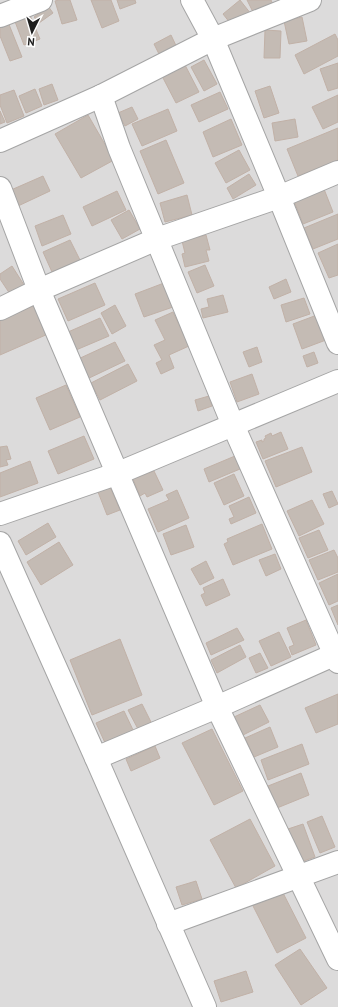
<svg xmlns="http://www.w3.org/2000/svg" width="338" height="1007" font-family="'PT Sans',sans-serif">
<rect width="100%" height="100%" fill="#efebe4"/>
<rect fill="#dcdbdb" x="0" y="0" width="338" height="1007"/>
<g fill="#c4bbb4" stroke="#c1b1a7">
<path d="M59 0H70L77 20 62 24 55 1Z"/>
<path d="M91 0H111L119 21 102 28Z"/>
<path d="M117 0H135L136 3 120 9Z"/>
<path d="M240 0 251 14 234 28 223 14Z"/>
<path d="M247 0H271L275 9 256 18Z"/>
<path d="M48 6 53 13 39 23 34 17Z"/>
<path d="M29 13 40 39 24 45 14 19Z"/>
<path d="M302 17 307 41 289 44 284 21Z"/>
<path d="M8 22 22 57 10 61 0 36V25Z"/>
<path d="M265 30 281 31 280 58H264Z"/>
<path d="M335 34 338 40V56L304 74 295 55Z"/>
<path d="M171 35 179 52 162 60 154 44Z"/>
<path d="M204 60 217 84 204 91 191 67Z"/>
<path d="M338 63V88L328 91 320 69Z"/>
<path d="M185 65 199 92 176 103 162 76Z"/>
<path d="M52 84 58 100 44 105 39 89Z"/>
<path d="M270 86 279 113 264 118 255 91Z"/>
<path d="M35 89 42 106 26 113 19 96Z"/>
<path d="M14 90 24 116 7 123 0 105V95Z"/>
<path d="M220 92 228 109 199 122 191 105Z"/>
<path d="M338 95V122L323 129 312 107Z"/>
<path d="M132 107 138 119 125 126 118 113Z"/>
<path d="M168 109 177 131 142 146 132 124Z"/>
<path d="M0 111 5 122 0 124Z"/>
<path d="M88 115 114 160 81 178 55 134Z"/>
<path d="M231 119 242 145 213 157 203 132Z"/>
<path d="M295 119 298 137 275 141 272 123Z"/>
<path d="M338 128V160L298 176 287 149Z"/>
<path d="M166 140 184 183 158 194 140 151Z"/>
<path d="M239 150 250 170 226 183 215 163Z"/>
<path d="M249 174 256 185 233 199 227 188Z"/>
<path d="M43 176 50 191 18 206 11 190Z"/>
<path d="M322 184 333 212 303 224 292 196Z"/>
<path d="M117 191 126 210 92 226 83 207Z"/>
<path d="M187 195 192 215 165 222 160 203Z"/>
<path d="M129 210 140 229 122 239 111 220Z"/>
<path d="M338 214V239L313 249 304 228Z"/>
<path d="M63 215 71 234 42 246 35 226Z"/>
<path d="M206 235 210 250H206L209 261 185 267 182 254 185 253 182 241Z"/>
<path d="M70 240 80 260 52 272 43 252Z"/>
<path d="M338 244V275L329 278 318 253Z"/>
<path d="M205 265 214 286 197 293 188 272Z"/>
<path d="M12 266 24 285 10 294 0 279V274Z"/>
<path d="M286 279 291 292 274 299 269 287Z"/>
<path d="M95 283 105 305 68 321 58 299Z"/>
<path d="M164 283 173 307 144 317 135 294Z"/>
<path d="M223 295 228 312 203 318 201 309 209 307 207 299Z"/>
<path d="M304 298 310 314 286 322 281 305Z"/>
<path d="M36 305 48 334 0 355V320Z"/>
<path d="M115 305 126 326 112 334 101 313Z"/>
<path d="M173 312 189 346 169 355 174 368 161 374 156 363 162 360 154 345 165 340 155 320Z"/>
<path d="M317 315 326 340 302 349 293 324Z"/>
<path d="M100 318 109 336 76 350 68 332Z"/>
<path d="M115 342 125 361 85 380 76 360Z"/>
<path d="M257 347 262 362 249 367 243 352Z"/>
<path d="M314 352 318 363 307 367 303 356Z"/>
<path d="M128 364 137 381 100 400 91 383Z"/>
<path d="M252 374 259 394 237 402 230 382Z"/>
<path d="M66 385 80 417 50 430 36 398Z"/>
<path d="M209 396 212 406 198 411 195 400Z"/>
<path d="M281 432 288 449 263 459 256 442 262 440V442L264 441V439L266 438 265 436 271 433 272 436Z"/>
<path d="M84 436 94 459 58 474 48 451Z"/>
<path d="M7 446 11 459 6 460 8 465 0 467V447Z"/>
<path d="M302 447 312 472 276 487 265 461Z"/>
<path d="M235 456 240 469 209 482 204 469Z"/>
<path d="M30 461 38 483 0 497V473Z"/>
<path d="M154 471 163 490 147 497 145 493 140 496 133 479Z"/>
<path d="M234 474 244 496 224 505 214 483Z"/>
<path d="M110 487 120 510 107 515 98 492Z"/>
<path d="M177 490 189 518 158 532 148 509 169 500 166 495Z"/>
<path d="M332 491 338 504 329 508 323 494Z"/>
<path d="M249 497 256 513 231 524 229 519 234 517 229 506Z"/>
<path d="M312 500 324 524 299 536 287 511Z"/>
<path d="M48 523 56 537 26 555 18 541Z"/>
<path d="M262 524 272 549 233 565 224 544 228 542 227 539Z"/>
<path d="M186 525 194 547 171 555 163 534Z"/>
<path d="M319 530 328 550 308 558 299 538Z"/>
<path d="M59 542 73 565 41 585 27 562Z"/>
<path d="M334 550 338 558V572L318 580 309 560Z"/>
<path d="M275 554 281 569 266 576 259 560Z"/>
<path d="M206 561 214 578 200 585 191 569Z"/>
<path d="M338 574V601L329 605 319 583Z"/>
<path d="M223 579 230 595 206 606 201 595 205 593 203 588Z"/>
<path d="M338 605V625L331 608Z"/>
<path d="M306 620 316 645 292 655 289 647 294 645 287 628Z"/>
<path d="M237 628 244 640 211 655 206 643Z"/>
<path d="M279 632 291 657 271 666 259 641Z"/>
<path d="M120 639 142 695 92 715 70 660Z"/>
<path d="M240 645 246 657 217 673 211 660Z"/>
<path d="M260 653 268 668 256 673 249 658Z"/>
<path d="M338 694V724L316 733 305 708Z"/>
<path d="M142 704 151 722 138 729 128 710Z"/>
<path d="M260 705 269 722 243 735 234 717Z"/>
<path d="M124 711 134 732 106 745 96 723Z"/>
<path d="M270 727 278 747 254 757 245 738Z"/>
<path d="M212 729 243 791 214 805 182 743Z"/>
<path d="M302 744 309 764 268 780 261 760Z"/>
<path d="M155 746 160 758 131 771 126 759Z"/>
<path d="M301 773 309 795 277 808 268 786Z"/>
<path d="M322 816 335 847 320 853 307 822Z"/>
<path d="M250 819 275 866 236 888 210 840Z"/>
<path d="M303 824 315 857 298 863 285 830Z"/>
<path d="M196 881 202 899 182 905 176 887Z"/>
<path d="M281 889 306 938 277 953 252 904Z"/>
<path d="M300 949 327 988 301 1005 275 965Z"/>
<path d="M246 971 253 992 221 1002 214 981Z"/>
</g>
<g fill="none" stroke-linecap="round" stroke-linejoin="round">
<defs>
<g id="minor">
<path d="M192 0 213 39 279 197 338 343"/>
<path d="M0 16 41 0"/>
<path d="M101 96 119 148 233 425 338 662"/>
<path d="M0 141 101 96 213 39 310 0"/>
<path d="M0 188 39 290 217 707 338 959"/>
<path d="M0 309 39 290 157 239 279 197 338 172"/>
<path d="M0 514 116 474 338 381"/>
<path d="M0 543 96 758 205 1007"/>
<path d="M96 758 217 707 338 653"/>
<path d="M168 924 338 862"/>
</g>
</defs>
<use href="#minor" stroke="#a5a5a5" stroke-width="24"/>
<use href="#minor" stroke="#fff" stroke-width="22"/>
</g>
<g transform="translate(32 32) rotate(185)" stroke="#ffffff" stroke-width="3" paint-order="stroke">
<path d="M0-3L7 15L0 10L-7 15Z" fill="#1e1e1e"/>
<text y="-6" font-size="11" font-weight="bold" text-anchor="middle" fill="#1e1e1e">N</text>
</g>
</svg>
